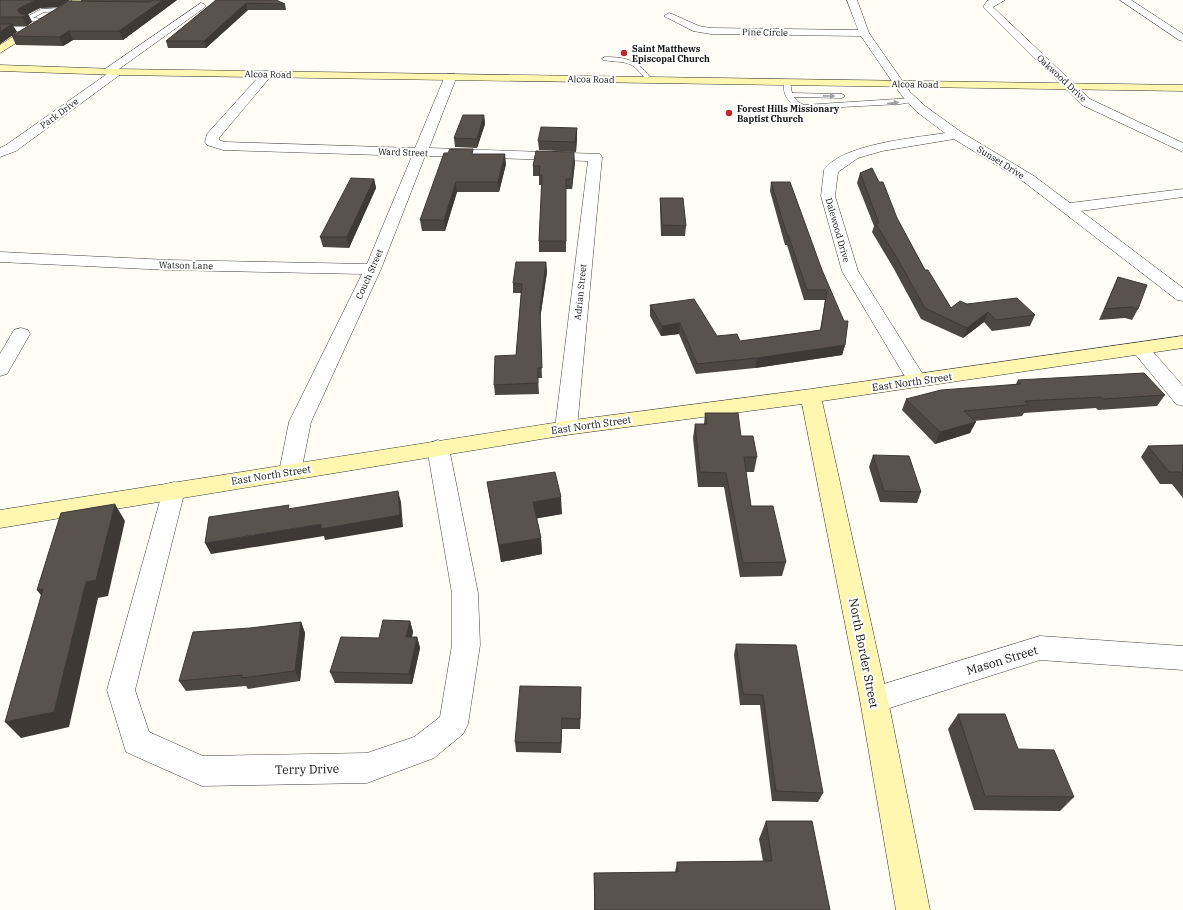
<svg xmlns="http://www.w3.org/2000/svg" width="1183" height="910" font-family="'IBM Plex Serif',serif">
<rect width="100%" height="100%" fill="#fffdf5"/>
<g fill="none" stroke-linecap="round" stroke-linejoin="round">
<defs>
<g id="lane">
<path d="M62 8 64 9V11L44 12 33 18 47 19V21H26L23 19 41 9Z"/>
<path d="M0 27H30L33 29 30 31H0Z"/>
<path d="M605 57C628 57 639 61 652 80L647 81C630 58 627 64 603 60L602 59Z"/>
<path d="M787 80 790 82 792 93 842 94 845 96 842 98 794 97 798 102 804 105 912 98 916 100 912 102 900 104 804 109C791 107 780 94 785 81Z"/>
</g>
<g id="street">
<path d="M847 0H857L869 33 910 92 925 106 961 132 1034 176 1070 203 1183 189V197L1081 211 1183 288V301L1177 300 1024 182 954 139 882 151 858 158 838 172 835 196 858 271 927 381 924 385 917 387 910 385 842 271 821 196 824 170C842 144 914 138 945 133L917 112 902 96 861 36 711 34 693 31 664 16 669 13 672 14 699 26 711 28 858 30Z"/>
<path d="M990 0H1005L993 7 1090 99 1183 143V152L1082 105 985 9 983 7 987 1Z"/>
<path d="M1120 0H1131L1183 34V41L1179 40Z"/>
<path d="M201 3 204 4 206 6 204 8 119 69 123 72 121 74 16 151 0 157V148L6 145 107 74 103 71 105 69Z"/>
<path d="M267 71 273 74 271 76 219 138V140L225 142 415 148 445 76 447 74H455L457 76 429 148 600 154 602 157 577 428 574 433 566 435 558 433 555 428 588 161 425 156 381 269 311 422 301 472 298 478 290 480 282 478 279 472 289 422 362 274 169 270 0 262V252L169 260 367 264 412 156 223 150 207 145 205 142 207 134 263 72Z"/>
<path d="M21 328 28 330 30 334 7 374 0 376V354L14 330Z"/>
<path d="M1140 343 1147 345 1183 386V406L1176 404 1131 349 1133 345Z"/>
<path d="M438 440 446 443 449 448 478 593 480 645 468 724 463 734 434 758 367 783 202 786 126 752 107 690 163 490 166 484 174 482 182 484 185 490 135 690 149 732 203 756 367 753 414 737 440 717 452 645V593L427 448 430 443Z"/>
<path d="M1040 636 1183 646V670L1040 660 874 713 864 709 860 700 864 691 874 687Z"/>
</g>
<g id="secondary">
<path d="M73 0H85L0 53V45L37 21Z"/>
<path d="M0 65 117 69 1183 85V91L117 75 0 71Z"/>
<path d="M1183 336V348L822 401 888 700 930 910H896L860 700 802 404 566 435 0 528V510L566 421 811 389Z"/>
</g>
</defs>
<use href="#lane" stroke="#444" stroke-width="1"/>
<use href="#street" stroke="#444" stroke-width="1"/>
<use href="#secondary" stroke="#333" stroke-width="1"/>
<use href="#lane" fill="#fff" fill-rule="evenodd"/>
<use href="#street" fill="#fff" fill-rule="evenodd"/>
<use href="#secondary" fill="#fff6b0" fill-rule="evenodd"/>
</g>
<g fill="#4d4742">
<path d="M0 0 59 7 40 8 28 14 32 22 27 26H13L17 32 0 44Z"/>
<path d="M81 0H177L123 40H73L63 46 16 45 12 36 81 1Z"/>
<path d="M216 0 285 4 286 10H248L206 48H168L166 41Z"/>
<path d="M484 115 485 124 477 148 455 147 454 138Z"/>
<path d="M577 128V137L576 152 539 150 538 141Z"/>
<path d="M448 153 474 154 506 164 499 192H457L445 231H422L420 220Z"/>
<path d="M575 162 572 189H566V252H539V241L542 185H539V176H533V166Z"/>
<path d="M860 173 897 218 925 270 951 308 967 304 1035 315 1030 326 992 331 984 322 963 338 921 319 894 269 872 232 874 226 857 183Z"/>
<path d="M374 179 376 188 349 248 323 247 320 237Z"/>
<path d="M771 182H790L845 345 842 355 755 368 696 374 679 334 661 336 650 316V305L717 336 740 341 820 330 825 300H804L787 245H785L770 191Z"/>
<path d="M660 198 686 226 685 236H661L660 208Z"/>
<path d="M546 262 547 272 540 319 542 378H538L539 394 495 395 494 385 516 355 521 293H513V283Z"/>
<path d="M1118 277 1138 309 1132 320 1125 318 1099 320 1113 288Z"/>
<path d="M1018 380 1165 395 1157 406 1098 410 1096 408 1024 413 1022 416 974 421 970 433 935 444 902 410 906 399 1016 384Z"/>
<path d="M705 413 741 436 757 457 754 472H746L751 506 786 562 782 576 740 577 724 487H698L693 438 695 424H704Z"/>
<path d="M1183 445V498L1172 484H1160L1141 457 1148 446Z"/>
<path d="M873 455 921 492 917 503 880 502 869 467Z"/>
<path d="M487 482 562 514 537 518 541 538 542 554 501 562 490 499Z"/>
<path d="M410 621 413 632 412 637H417L420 648 412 684 335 683 330 672 379 638Z"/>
<path d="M301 622 305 633 300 681 248 689 246 686 186 691 179 681 250 628Z"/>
<path d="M736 644 823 793 818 802 772 801 760 705H740L734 655Z"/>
<path d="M581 687 580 729H562L561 753 516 752 515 742Z"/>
<path d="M958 714 1018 749 1074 797 1060 811 974 810 948 729Z"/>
<path d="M766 821 830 910H594V873L675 872 677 862 763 861 759 839Z"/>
</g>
<g fill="#3f3936">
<path d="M35 0H70L59 7 40 8 28 14 32 22 27 26 23 17 18 11V9Z"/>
<path d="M163 0H177L123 40 119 31Z"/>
<path d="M246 3 248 10 206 48 204 41Z"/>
<path d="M12 24 17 32 0 44V32Z"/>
<path d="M69 31 73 40 63 46 59 37Z"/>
<path d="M484 115 485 124 477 148V139Z"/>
<path d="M577 128V137L576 152 575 142Z"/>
<path d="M574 152 575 162 572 189V179Z"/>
<path d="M505 154 506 164 499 192 498 182Z"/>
<path d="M374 179 376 188 349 248 347 237Z"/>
<path d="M456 182 457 192 445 231 444 220Z"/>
<path d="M546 262 547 272 540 319 542 378 540 309Z"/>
<path d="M988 312 984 322 963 338 967 328Z"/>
<path d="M680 323 679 334 661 336 662 326Z"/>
<path d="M845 345 842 355 755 368 757 358Z"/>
<path d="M976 422 970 433 935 444 940 432Z"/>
<path d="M398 491 401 502 403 527 325 540 324 536 211 554 205 543 321 524Z"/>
<path d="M561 497 562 514 534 519 533 502Z"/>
<path d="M115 504 125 521 108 596 98 598 69 727 21 738 5 722 86 582Z"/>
<path d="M541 538 542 554 501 562 499 545Z"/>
<path d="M43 589 50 607 37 590Z"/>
<path d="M410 621 413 632 409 648 406 637Z"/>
<path d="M301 622 305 633 300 681 295 671Z"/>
<path d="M417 637 420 648 412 684 409 674Z"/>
<path d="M581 687V698L580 729V719Z"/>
<path d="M562 718V729L561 753V743Z"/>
</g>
<g fill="#5a524d" stroke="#3f3936">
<path d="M0 0H35L18 9V11L21 14H28L23 17H0Z"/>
<path d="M153 0H163L119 31H69L59 37 12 36 69 1 150 2Z"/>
<path d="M216 0H276L285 4 246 3 204 41H166Z"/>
<path d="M0 24H12L0 32Z"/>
<path d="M463 115H484L477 139 454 138Z"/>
<path d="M541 127 577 128 575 142 538 141Z"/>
<path d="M450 149H473L472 154H505L498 182H456L444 220H420L444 153H448Z"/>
<path d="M536 151 574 152 572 179H566V241H539L542 175H539L540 166H533Z"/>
<path d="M872 168 879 182H883L897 218 925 270H928L951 308 960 301 967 304 1017 298 1035 315 996 320 988 312 967 328 925 308 897 258 875 223H879L860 173Z"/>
<path d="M351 178 374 179 347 237H320Z"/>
<path d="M771 182H790L822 270 844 321H848L845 345 757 358 697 364 680 323 662 326 650 305 694 299 717 336 737 334 740 341 821 330 827 290H807L788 235H787Z"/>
<path d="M660 198H683L686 226 662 225Z"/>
<path d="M516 262H546L540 309 542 368H538V383L494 385 495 356 516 355 522 284 513 283Z"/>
<path d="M1118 277 1147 285 1138 309 1131 307 1105 309Z"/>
<path d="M1144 373 1165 395 1104 399 1102 397 1025 401 1028 405 964 411 976 422 940 432 906 399 941 390 1021 384 1018 380Z"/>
<path d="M705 413H738L741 436H753L757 457H744L751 506H773L786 562 743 563 726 473 700 472 695 424H707Z"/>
<path d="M1183 445V476L1180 472H1169L1148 446Z"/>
<path d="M873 455 909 456 921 492 884 491Z"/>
<path d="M555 472 561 497 533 502 541 538 499 545 487 482Z"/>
<path d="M398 491 400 515 321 529V524L205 543 209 517 289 505 288 509Z"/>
<path d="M115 504 96 580 86 582 54 712 5 722 43 589 37 590 61 513Z"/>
<path d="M383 620 410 621 406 637H417L409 674 330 672 341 637 379 638Z"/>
<path d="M301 622 295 671 242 678V675L179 681 193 632 250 628Z"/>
<path d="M736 644 796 645 823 793 776 791 763 695 743 694Z"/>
<path d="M520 686 581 687 580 719 562 718 561 743 515 742Z"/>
<path d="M958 714H1005L1018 749 1054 750 1074 797 985 796Z"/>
<path d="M766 821H812L830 910H595L594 873 678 872 677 862 772 861Z"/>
</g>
<defs><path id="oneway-solid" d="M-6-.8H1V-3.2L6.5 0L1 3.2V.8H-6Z"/></defs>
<g fill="#a0a0a0">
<use href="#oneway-solid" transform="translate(829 96) rotate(1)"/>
<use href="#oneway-solid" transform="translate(893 103) rotate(-6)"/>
</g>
<g fill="#c4262e" stroke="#fff" stroke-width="1.5">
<circle cx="624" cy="53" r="4"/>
<circle cx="729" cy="113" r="4"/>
</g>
<g text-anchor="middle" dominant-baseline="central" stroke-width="4" stroke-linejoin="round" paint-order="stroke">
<g font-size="9" fill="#111" stroke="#fff">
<text transform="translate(765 32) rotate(1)">Pine Circle</text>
<text transform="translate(268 74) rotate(1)">Alcoa Road</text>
<text transform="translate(1062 78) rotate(43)">Oakwood Drive</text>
<text transform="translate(591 79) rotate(1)">Alcoa Road</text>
<text transform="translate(915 84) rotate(1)">Alcoa Road</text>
<text transform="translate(59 113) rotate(-36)">Park Drive</text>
<text transform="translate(403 152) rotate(2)">Ward Street</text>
<text transform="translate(1001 162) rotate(32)">Sunset Drive</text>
<text transform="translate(838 230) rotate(74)">Dalewood Drive</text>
<text transform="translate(186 265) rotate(1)">Watson Lane</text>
<text transform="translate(369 274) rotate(-66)">Couch Street</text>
<text transform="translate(580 292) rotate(-84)">Adrian Street</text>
</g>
<g font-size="9" font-weight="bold" fill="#111" stroke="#fff" text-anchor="start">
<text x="632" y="48">Saint Matthews<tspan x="632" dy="10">Episcopal Church</tspan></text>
<text x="737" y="108">Forest Hills Missionary<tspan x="737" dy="10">Baptist Church</tspan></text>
</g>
<g font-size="10" fill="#111" stroke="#fff">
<text transform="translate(912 382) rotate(-8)">East North Street</text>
<text transform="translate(591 425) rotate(-8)">East North Street</text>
<text transform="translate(271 475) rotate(-9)">East North Street</text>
</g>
<g font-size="12" fill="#111" stroke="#fff">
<text transform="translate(864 653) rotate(79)">North Border Street</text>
<text transform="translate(1002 660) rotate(-17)">Mason Street</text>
<text transform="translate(307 769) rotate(-1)">Terry Drive</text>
</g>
</g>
</svg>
